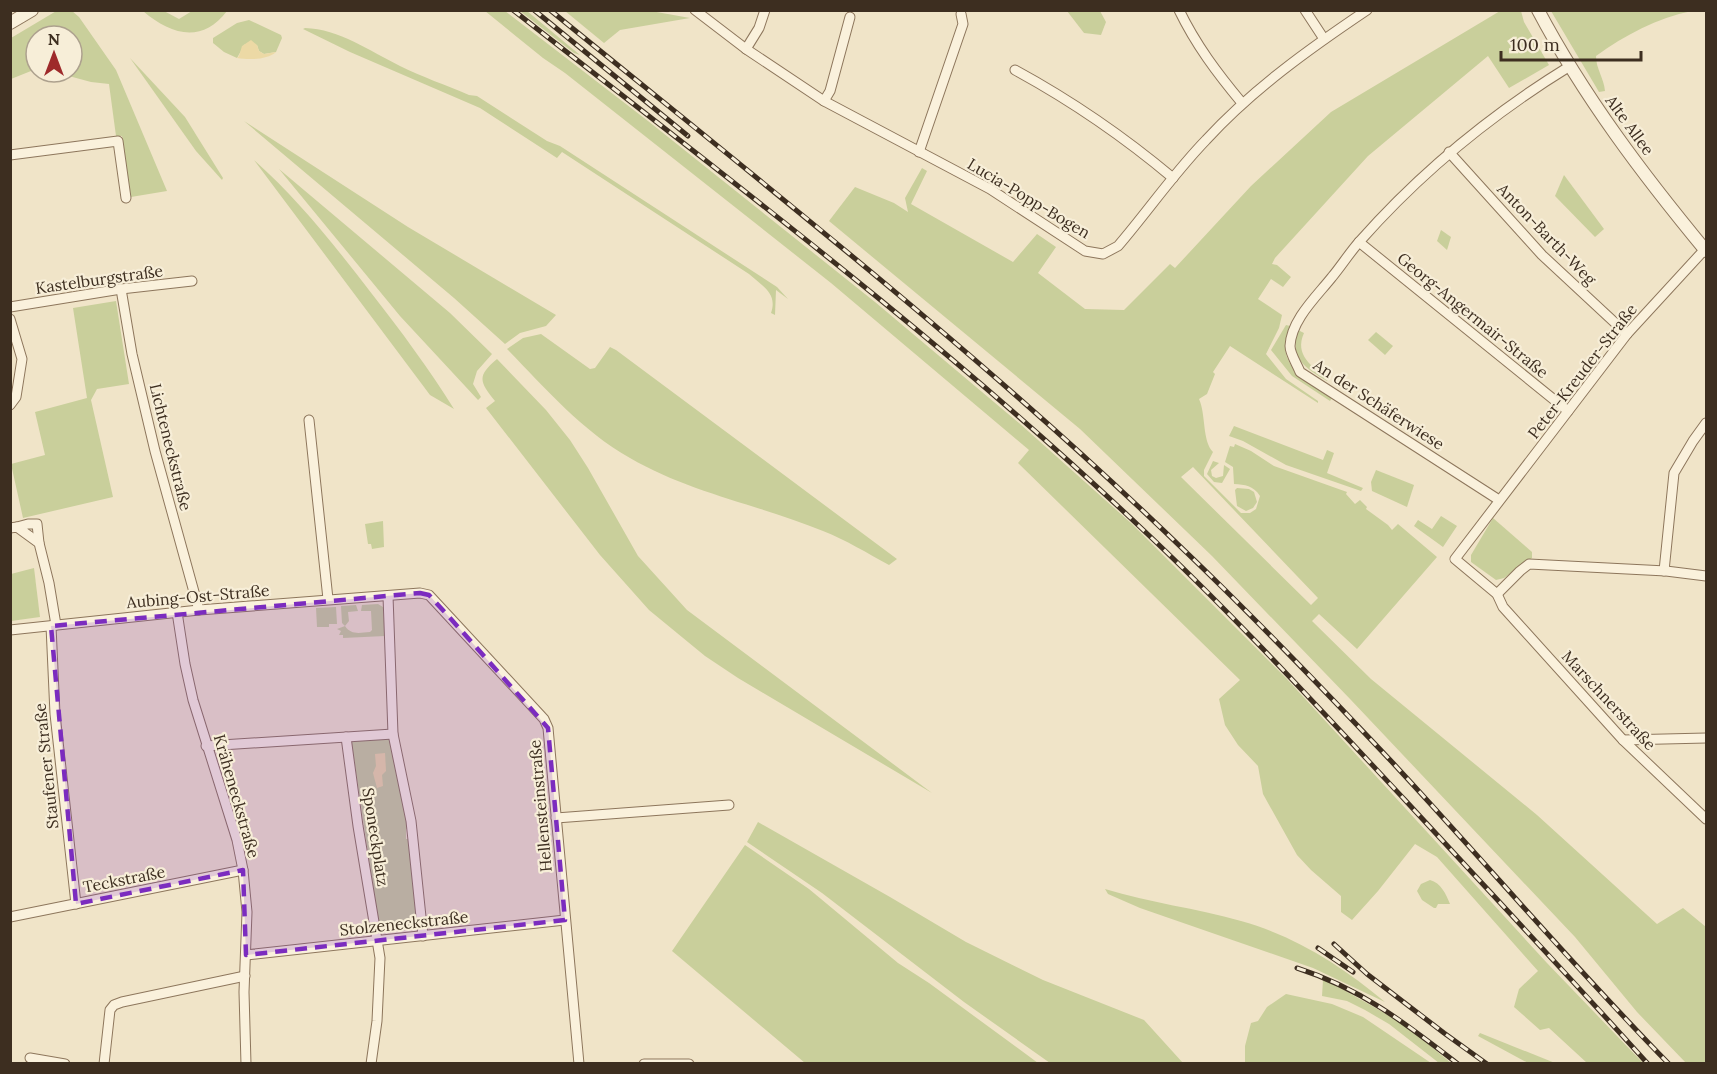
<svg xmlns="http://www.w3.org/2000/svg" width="1717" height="1074" font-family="Lora,serif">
<rect width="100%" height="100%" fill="#f0e4c8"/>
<g fill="#c9cf9b" fill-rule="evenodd">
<path d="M58 10 72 11 79 17 116 70 167 191 131 197 122 136H116L109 84 91 82 54 72H72V36H36V69L11 79V38Z"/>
<path d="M143 11H164L179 19 192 11H227C202 44 171 35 143 11Z"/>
<path d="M485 11H505L648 121 875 302 1019 423 1132 524 1286 678 1547 963 1643 1063H1587L1549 1028 1540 1030 1514 1007 1519 989 1538 971 1437 857 1415 844 1378 891 1352 920 1341 912V896L1311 870 1297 855 1263 794 1258 766 1238 745 1225 725 1219 699 1240 680 1018 463 1029 450 831 283 565 73 543 58Z"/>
<path d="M520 11H527L580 55 574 53Z"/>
<path d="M565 11H651L690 18 620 30 604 43Z"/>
<path d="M1067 11H1100L1106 22 1101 35 1084 33Z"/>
<path d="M1500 11H1521L1524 22 1549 65 1509 88 1488 56 1368 156 1275 258 1272 264 1277 265 1291 277 1283 287 1271 279 1258 299 1282 315 1279 328 1266 354 1286 379 1318 401V403L1230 346 1213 372 1215 374 1207 394 1199 399C1206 414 1202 441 1213 452L1204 470V476L1241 513H1250L1256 509 1260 496C1253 485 1245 485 1234 484L1233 467 1225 462 1230 446 1234 447 1235 444 1251 451 1274 466 1347 492 1346 494 1355 504 1360 500 1367 507 1366 509 1388 525 1392 530 1398 524 1437 557 1357 649 1319 614 1312 621 1371 679 1537 815 1657 924 1683 908 1706 927V1063H1686L1637 1012 1575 937 1351 700 1212 556 1080 429 829 221 855 187 894 203 908 212 905 198 922 168 927 171 911 204 1013 262 1037 234 1056 247 1038 273 1085 309 1124 310 1170 264 1175 268 1251 186 1331 112ZM1193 467 1318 598 1311 605 1181 477Z"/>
<path d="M1551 11H1692C1657 18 1625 35 1596 56 1596 69 1604 78 1605 91L1599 92Z"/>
<path d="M249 20 281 35 282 38 276 52 264 54 259 51 257 45 245 44 237 58 224 52 213 43V38L237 23Z"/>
<path d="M305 28C339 29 370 51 400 66 422 77 446 85 469 95L477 96 547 141 560 146 777 287 788 299 776 290 775 315 771 313C778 293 762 286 749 274L562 152 557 158 480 108 350 52 303 29Z"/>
<path d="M130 58 185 117 223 178 222 180 196 151Z"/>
<path d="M244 121 408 227 556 315 546 326 520 333 505 344 454 298Z"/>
<path d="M254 160C299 200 335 246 372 294 401 331 429 369 454 409L430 395Z"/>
<path d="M279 169 450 313 492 354 477 371 473 384 481 397 478 400 400 316Z"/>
<path d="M1564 175 1604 229 1595 237 1555 196Z"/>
<path d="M1441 230 1451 237 1447 250 1437 241Z"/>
<path d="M116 301 129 384 97 389 91 400 113 497 23 518 11 464 45 455 35 412 87 398 73 308Z"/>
<path d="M1286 325 1290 326C1273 365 1305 379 1332 398L1330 401 1292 376 1271 350Z"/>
<path d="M1298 330 1304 333C1294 355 1312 367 1329 379L1327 381C1305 368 1289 358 1298 330Z"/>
<path d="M1376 332 1393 346 1385 355 1368 340Z"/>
<path d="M541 334 590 369 595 368 610 347 616 350 897 559 889 565C867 553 846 540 823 531 760 505 690 493 630 458 582 431 545 388 507 349L523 338Z"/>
<path d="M497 359 546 410 570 440 588 468 638 556 687 610 932 793 738 678 705 656 649 610 600 555 486 408 495 401C479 381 477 376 497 359Z"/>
<path d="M1234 426 1323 460 1327 450 1334 453 1327 473 1363 488 1361 491 1286 465 1243 441 1229 436Z"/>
<path d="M1213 461 1219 463 1211 470 1212 476 1216 478 1223 476 1224 465 1230 469 1222 483 1214 482 1207 474Z"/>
<path d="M1376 470 1414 485 1407 507 1372 491 1371 482Z"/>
<path d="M1237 488 1249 489 1254 492 1257 502 1253 508 1246 511 1237 506 1235 490Z"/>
<path d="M1441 516 1457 526 1443 547 1414 526 1418 520 1432 529Z"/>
<path d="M1493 518 1532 552V558L1504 578 1496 580 1471 562V555Z"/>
<path d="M383 521 384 547 372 549 371 544H368L365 524Z"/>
<path d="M34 568 40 617 11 621V574Z"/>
<path d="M378 604 383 607 385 636 343 638V635H339L341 631 337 629 345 626 342 623 341 606 356 605 358 611 348 612 349 621 345 626C351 635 359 633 370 632L372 630 371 611H361L362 605Z"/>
<path d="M336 607 337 624H329V627H317L316 608Z"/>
<path d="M391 737 408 828 406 829V839H409L417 920 414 929 380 933 351 739Z"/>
<path d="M758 822 890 897 966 942 1043 980 1144 1020 1183 1063H1050L964 1002 822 893 747 842Z"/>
<path d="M745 845 809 889 898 963 929 983 1038 1063H805L672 951Z"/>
<path d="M1430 880C1441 883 1446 894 1450 904H1438L1436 908H1434L1422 900 1417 891 1421 884Z"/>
<path d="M1105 889C1150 903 1196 908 1241 921 1295 936 1342 966 1385 1002L1313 968 1140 908 1108 894Z"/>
<path d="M1323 980 1335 985 1404 1024 1451 1063H1439L1389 1024 1365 1010 1347 1001 1322 996Z"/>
<path d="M1286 994 1332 1004 1363 1017 1431 1063H1245V1046L1251 1023 1258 1021 1267 1007Z"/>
<path d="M1480 1033 1555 1063H1528L1478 1036Z"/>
</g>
<g fill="#ecd9a5">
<path d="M251 40 257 45 259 51 264 54 276 52C267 60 249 60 237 58L239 56 242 46Z"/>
<path d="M385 753 386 771 382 775 383 786 377 788 373 773 376 766 375 754Z"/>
</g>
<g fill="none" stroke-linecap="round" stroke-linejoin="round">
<defs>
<g id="minor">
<path d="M695 10 746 49 824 101 990 189 1085 251 1103 254 1118 246C1148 211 1174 173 1206 140 1253 89 1309 49 1367 10"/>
<path d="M1179 10C1196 45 1217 73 1242 103"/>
<path d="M1305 10 1324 39"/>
<path d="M746 49 759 28 765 10"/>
<path d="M1015 70C1072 101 1123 136 1173 178"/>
<path d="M824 101 830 91 850 17"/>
<path d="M919 152 963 24 961 14"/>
<path d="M1449 152 1542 255 1627 334"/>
<path d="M10 155 118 141 126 198"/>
<path d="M1359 242 1568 411"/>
<path d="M1706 248 1627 334 1455 559 1497 594 1503 607 1623 740 1706 819"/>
<path d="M121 289 132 354 155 451 199 610"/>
<path d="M10 307 121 289 192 281"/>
<path d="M10 319 22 359 16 397 10 405"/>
<path d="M309 420 328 599"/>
<path d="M1499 500 1300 372C1297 364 1290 354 1290 346 1291 320 1317 296 1332 277 1342 265 1350 252 1360 241 1421 172 1492 114 1570 66"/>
<path d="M17 527 28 524H37L39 543"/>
<path d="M10 528 17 527 39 543 49 583 56 625"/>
<path d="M1664 571 1674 473 1693 441 1706 423"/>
<path d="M1497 594 1520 571 1529 564 1666 571 1706 576"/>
<path d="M388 596 393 734 411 821 423 936"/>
<path d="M177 612 185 664 193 700 237 840 243 870 247 912 244 992 246 1064"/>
<path d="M51 626 55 714 76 904"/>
<path d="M10 630 199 610 420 593 429 595 544 719 548 728 579 1064"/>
<path d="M346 737 358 826 380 958 377 1021 371 1064"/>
<path d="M1623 740 1706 738"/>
<path d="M206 746 393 734"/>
<path d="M556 818 729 805"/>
<path d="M10 917 243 870"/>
<path d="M246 955 565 920"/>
<path d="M30 1058 65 1064"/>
<path d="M104 1064 110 1010 114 1005 122 1002 245 976"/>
<path d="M644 1064H689"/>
</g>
<g id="tertiary">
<path d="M1538 10C1584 97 1644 176 1706 251"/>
<path d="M10 23 32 10"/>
</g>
</defs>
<use href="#minor" stroke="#8d765c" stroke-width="11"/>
<use href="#tertiary" stroke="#8d765c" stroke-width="14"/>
<use href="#minor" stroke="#faf1dc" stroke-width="9"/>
<use href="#tertiary" stroke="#faf1dc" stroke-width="12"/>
<defs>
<g id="rail">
<path d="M513 10C726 177 943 340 1139 526 1232 613 1318 707 1405 800 1486 888 1568 975 1648 1064"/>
<path d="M534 10 688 136"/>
<path d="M550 10C766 186 986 358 1186 552 1257 620 1325 691 1392 762 1485 862 1573 966 1669 1064"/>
<path d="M1334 944 1367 974 1444 1033 1487 1064"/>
<path d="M1318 948 1353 972"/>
<path d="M1297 968C1362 989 1405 1023 1458 1064"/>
</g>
</defs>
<use href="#rail" stroke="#3d2e20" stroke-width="5"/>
<use href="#rail" stroke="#f7eed8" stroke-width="3" stroke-dasharray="9" stroke-linecap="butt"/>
</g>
<path fill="#7b2cbf" fill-opacity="0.2" stroke="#7b2cbf" stroke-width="4.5" stroke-dasharray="12 8" stroke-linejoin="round" d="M420 593 429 595 451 619 548 728 565 920 246 955 243 870 76 904 51 626Z"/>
<g text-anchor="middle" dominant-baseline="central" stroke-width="4.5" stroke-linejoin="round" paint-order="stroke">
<g font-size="16" fill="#3d2e20" stroke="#f7eed8">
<text transform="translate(1630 125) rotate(54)">Alte Allee</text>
<text transform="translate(1029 198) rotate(31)">Lucia-Popp-Bogen</text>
<text transform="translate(1547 234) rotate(46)">Anton-Barth-Weg</text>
<text transform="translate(99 279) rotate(-8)">Kastelburgstraße</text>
<text transform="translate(1473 315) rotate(39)">Georg-Angermair-Straße</text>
<text transform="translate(1582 371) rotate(-52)">Peter-Kreuder-Straße</text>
<text transform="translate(1379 404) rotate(33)">An der Schäferwiese</text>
<text transform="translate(171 447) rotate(76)">Lichteneckstraße</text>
<text transform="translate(198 596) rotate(-5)">Aubing-Ost-Straße</text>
<text transform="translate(1609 700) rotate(47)">Marschnerstraße</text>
<text transform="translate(46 766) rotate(-96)">Staufener Straße</text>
<text transform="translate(237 796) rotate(74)">Kräheneckstraße</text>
<text transform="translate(540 806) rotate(-95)">Hellensteinstraße</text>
<text transform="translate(376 837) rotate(81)">Sponeckplatz</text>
<text transform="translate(124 879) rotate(-11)">Teckstraße</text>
<text transform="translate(404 923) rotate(-6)">Stolzeneckstraße</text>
</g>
</g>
<rect width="1717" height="1074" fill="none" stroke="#3d2e20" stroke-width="24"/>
<g transform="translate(54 54)"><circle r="28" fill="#f7eed8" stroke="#ada18e" stroke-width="1.5"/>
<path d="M0-4.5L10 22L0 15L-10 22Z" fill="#9e2a2b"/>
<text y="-9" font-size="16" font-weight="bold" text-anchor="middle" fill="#3d2e20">N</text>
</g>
<path d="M1501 51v9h140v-9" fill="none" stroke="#3d2e20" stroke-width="3"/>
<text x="1510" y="51" font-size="18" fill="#3d2e20" stroke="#f7eed8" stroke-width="4.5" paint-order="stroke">100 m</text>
</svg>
